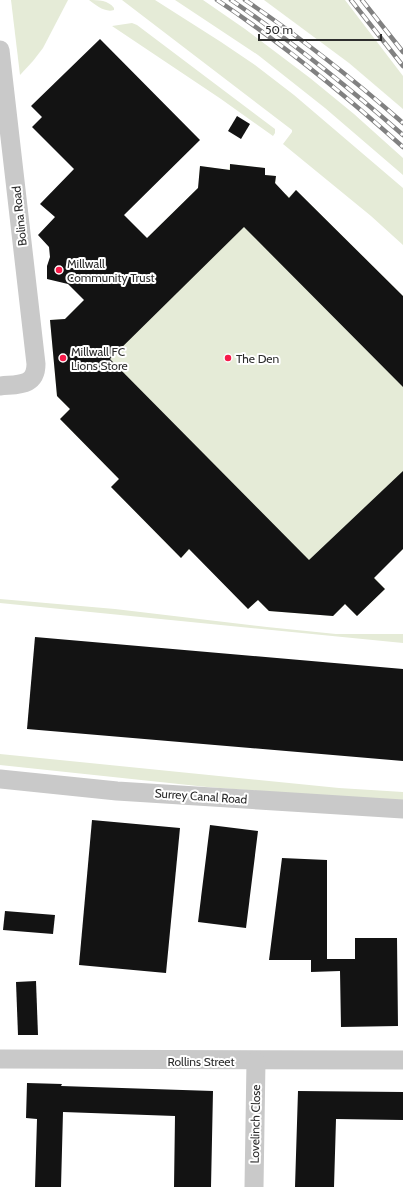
<svg xmlns="http://www.w3.org/2000/svg" width="403" height="1187" font-family="Cabin,sans-serif">
<rect width="100%" height="100%" fill="#fff"/>
<g fill="#e5ebd7">
<path d="M11 0H68L43 48 33 61 20 75Z"/>
<path d="M89 0C99 0 108 0 114 8V10C105 13 96 5 89 0Z"/>
<path d="M122 0H155L221 42 255 65 294 95 403 188V245L371 216 283 144 292 132V130Z"/>
<path d="M175 0H203L245 29 310 78 354 114 403 158V175L325 108 258 55Z"/>
<path d="M264 0H345L403 76V109L349 63Z"/>
<path d="M132 23 137 25 275 129V133L273 136 221 99 112 26Z"/>
<path d="M230 164 265 168V175L276 176 275 189 283 197 286 194 289 197 296 190 403 296V549L374 577 385 589 357 616 345 604 333 616 269 611 258 600 248 609 190 549 181 558 111 487 119 479 60 419 70 409 57 396 50 320 65 319 202 184 199 180 200 166 229 170Z"/>
<path d="M0 599 115 609 267 627 336 634H403V643L0 603Z"/>
<path d="M0 754 339 788 403 792V802L207 787 0 765Z"/>
</g>
<g fill="#131313">
<path d="M100 39 200 140 124 215 147 238 198 188 200 166 230 170V164L265 168V175L276 176 275 183 289 198 296 190 403 296V387L244 227 110 359 309 560 403 471V549L374 578 385 589 357 616 345 604 333 616 269 611 258 600 248 609 189 549 181 558 111 487 119 479 60 419 70 409 57 396 50 320 65 319 84 300 68 284 47 279V266L50 257 49 247 38 235 55 217 40 204 74 169 32 127 42 117 31 106Z"/>
<path d="M237 116 250 124 241 139 228 131Z"/>
<path d="M35 637 403 669V761L27 729Z"/>
<path d="M92 820 180 828 166 973 79 965Z"/>
<path d="M210 825 258 831 246 928 198 922Z"/>
<path d="M282 858 327 860V959H355V938H397L398 1026 341 1027 340 971 311 972V960H269Z"/>
<path d="M5 911 55 915 53 934 3 930Z"/>
<path d="M36 981 38 1035H18L16 982Z"/>
<path d="M27 1083 62 1084 61 1086 213 1091 211 1187H174L175 1116 63 1112 61 1187H35L37 1119 26 1118Z"/>
<path d="M298 1091 403 1092V1120L336 1119 334 1187H295Z"/>
</g>
<g fill="none" stroke-linecap="round" stroke-linejoin="round">
<g stroke="#c9c9c9" stroke-width="19">
<path d="M0 50 36 364C36 387 17 384 0 386"/>
<path d="M0 779 117 791 403 809"/>
<path d="M0 1059 403 1060"/>
<path d="M254 1187 256 1061"/>
</g>
<defs>
<g id="rail">
<path d="M217 0C283 44 344 94 403 147"/>
<path d="M231 0C291 41 348 87 403 135"/>
<path d="M245 0C300 37 353 79 403 123"/>
<path d="M351 0 403 66"/>
<path d="M362 0 403 52"/>
</g>
</defs>
<use href="#rail" stroke="#818181" stroke-width="4.5"/>
<use href="#rail" stroke="#fff" stroke-width="3" stroke-dasharray="9" stroke-linecap="butt"/>
</g>
<g fill="#f71a49" stroke="#fff" stroke-width="1.5">
<circle cx="59" cy="270" r="4"/>
<circle cx="63" cy="358" r="4"/>
<circle cx="228" cy="358" r="4"/>
</g>
<g text-anchor="middle" dominant-baseline="central" stroke-width="4" stroke-linejoin="round" paint-order="stroke">
<g font-size="12" fill="#2c2c2c" stroke="#fff">
<text transform="translate(19 216) rotate(-96)">Bolina Road</text>
<text transform="translate(201 796) rotate(4)">Surrey Canal Road</text>
<text x="201" y="1061">Rollins Street</text>
<text transform="translate(255 1124) rotate(-89)">Lovelinch Close</text>
</g>
<g font-size="12" fill="#2c2c2c" stroke="#fff" text-anchor="start">
<text x="67" y="263">Millwall<tspan x="67" dy="14">Community Trust</tspan></text>
<text x="71" y="351">Millwall FC<tspan x="71" dy="14">Lions Store</tspan></text>
<text x="236" y="358">The Den</text>
</g>
</g>
<path d="M259 34v6h122v-6" fill="none" stroke="#2c2c2c" stroke-width="2"/>
<text x="265" y="34" font-size="12" fill="#2c2c2c" stroke="#ffffff" stroke-width="3" paint-order="stroke">50 m</text>
</svg>
